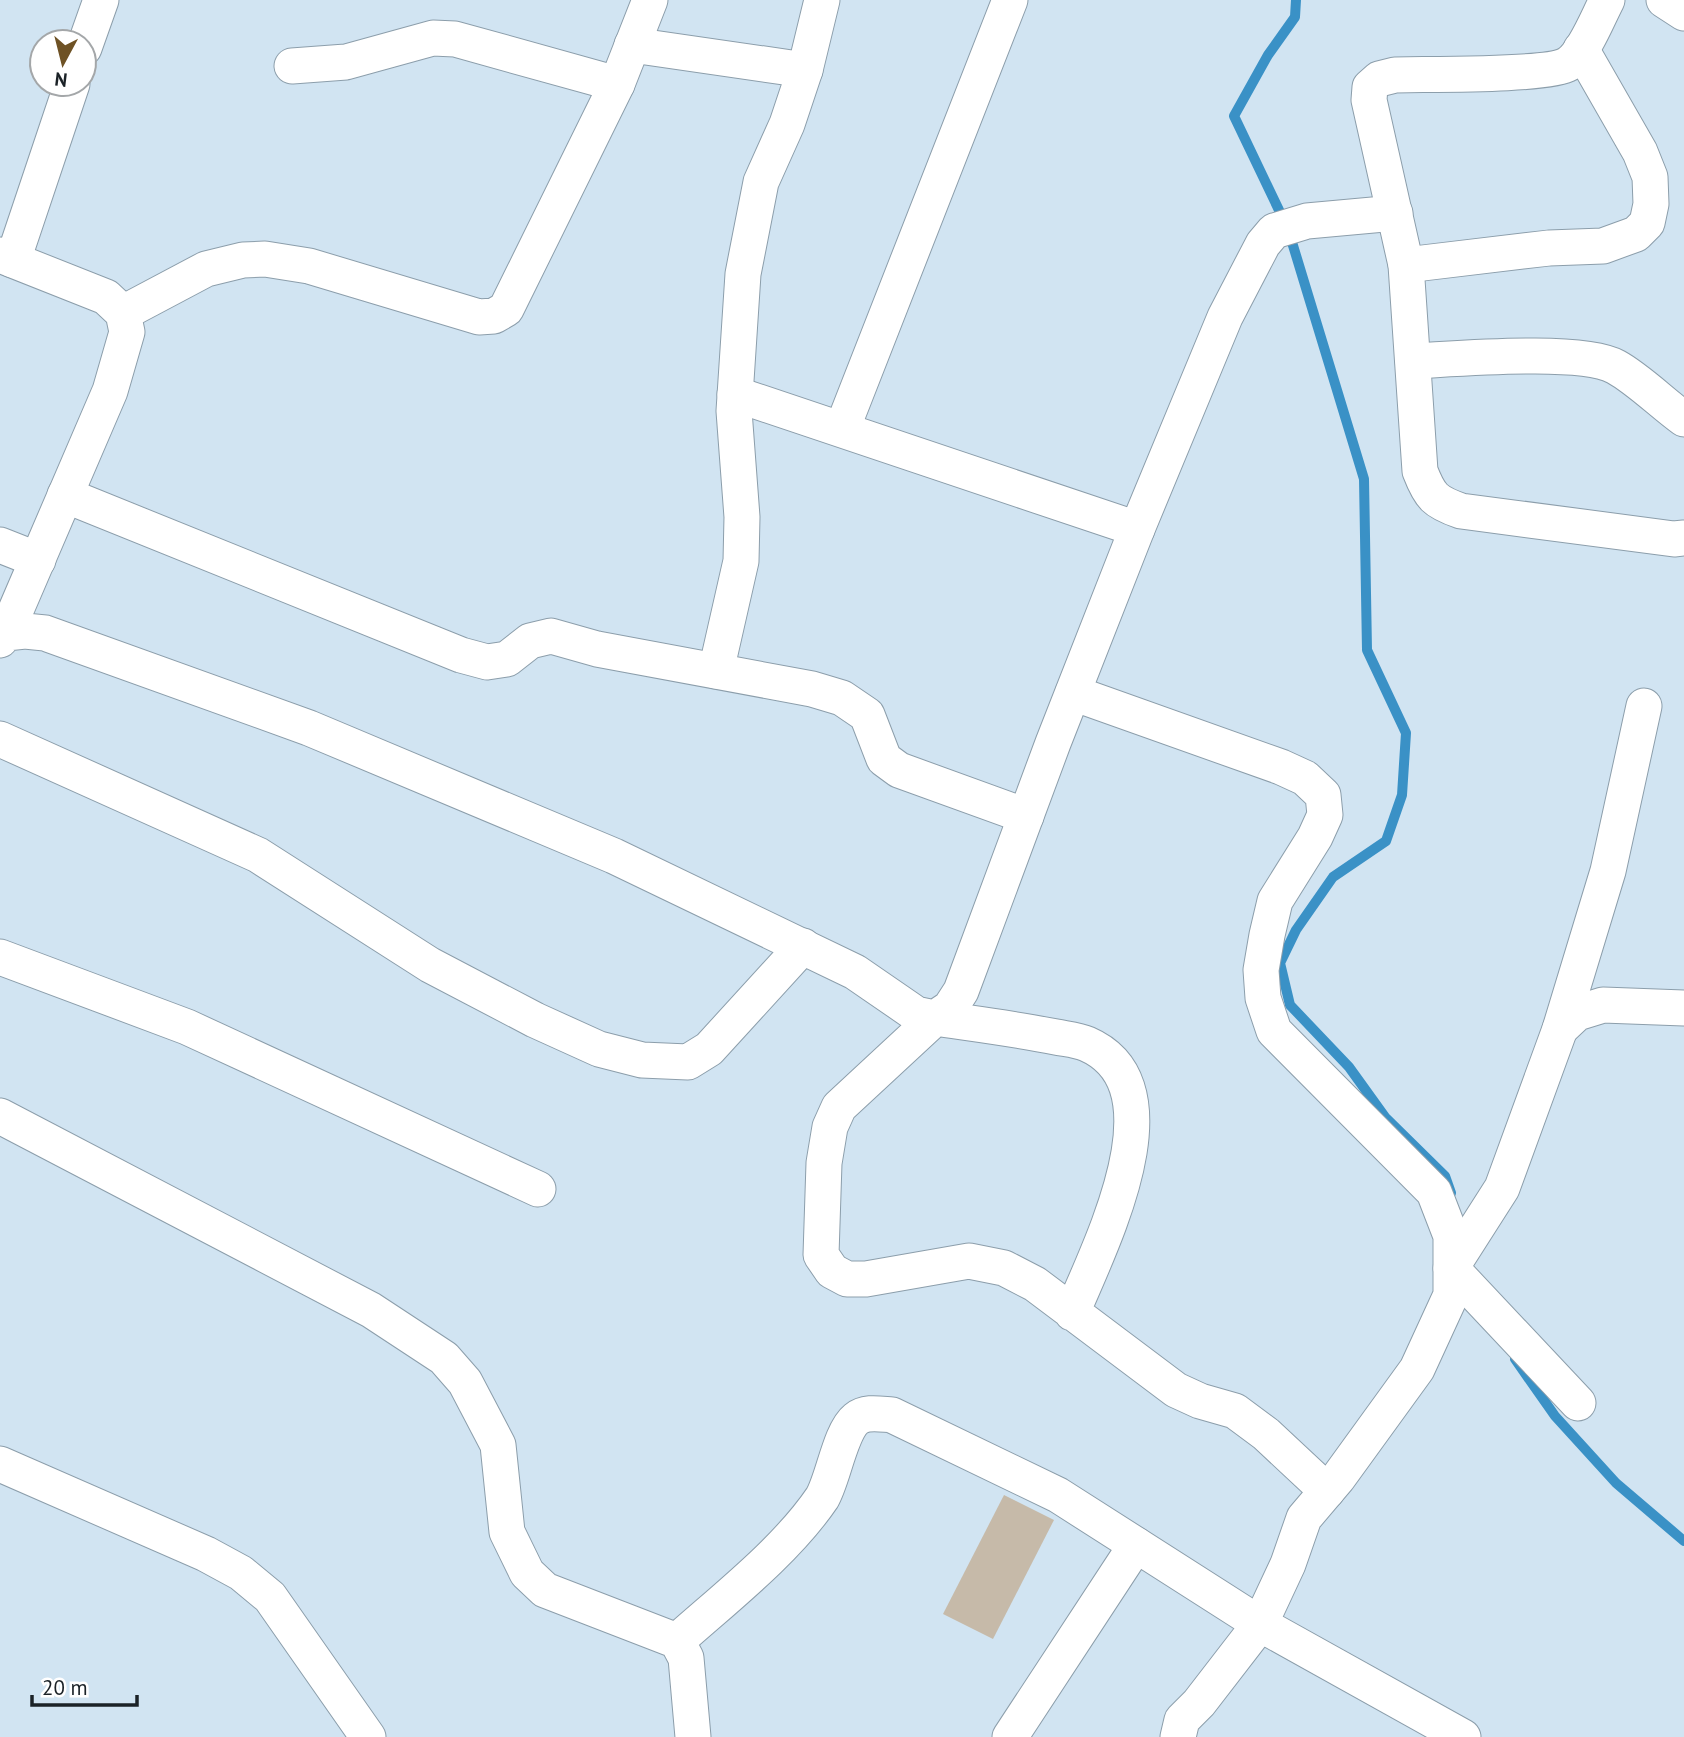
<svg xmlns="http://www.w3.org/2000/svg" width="1684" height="1737" font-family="'PT Sans',sans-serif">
<rect width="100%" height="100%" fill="#d1e4f2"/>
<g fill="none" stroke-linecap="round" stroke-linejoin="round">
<g stroke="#3a91c6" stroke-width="10">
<path d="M1296 0 1295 17 1268 55 1234 116 1288 229 1364 479 1367 650 1406 733 1402 795 1386 841 1333 877 1296 930 1280 963 1290 1005 1349 1067 1385 1117 1445 1176 1451 1193"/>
<path d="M1515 1359 1555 1416 1616 1483 1684 1541"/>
</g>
</g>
<path fill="#c6baa9" d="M1004 1495 1054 1520 993 1639 943 1614Z"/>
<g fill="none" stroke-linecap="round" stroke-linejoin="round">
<defs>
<g id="minor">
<path d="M1607 0C1598 17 1584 54 1568 64 1548 76 1425 74 1395 75L1379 79 1370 87 1369 100 1406 265 1420 471C1430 497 1435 502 1461 511L1674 539 1684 538"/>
<path d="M1664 0 1684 13"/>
<path d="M632 45 805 70"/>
<path d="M84 48 101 0"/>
<path d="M292 66 346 62 433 38 455 39 617 84"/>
<path d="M0 255 106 297 123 313 127 332 110 391 6 633"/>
<path d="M13 260 72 84"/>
<path d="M1406 265 1549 248 1603 246 1636 234 1647 223 1651 204 1650 177 1640 152 1581 49"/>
<path d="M123 313 206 269 243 260 265 259 309 266 479 317 494 316 506 309 617 84 650 0"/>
<path d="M1413 361C1456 359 1582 348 1616 367 1638 379 1663 404 1684 419"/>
<path d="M735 394 1137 529"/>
<path d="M842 429 1010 0"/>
<path d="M65 495 461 655 487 662 507 659 530 641 551 636 597 649 812 689 842 698 867 715 884 759 899 770 1026 816"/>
<path d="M0 545 38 560"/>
<path d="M0 640 6 633 25 631 45 633 309 728 614 856 855 972 916 1014 935 1018 950 1008 961 991 1053 743 1137 529 1225 317 1263 244 1274 231 1307 221 1395 213"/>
<path d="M716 671 741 561 742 517 734 411 743 274 761 182 787 124 805 70 822 0"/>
<path d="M1073 693 1281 767 1305 778 1323 795 1325 815 1315 837 1275 901 1267 935 1261 970 1263 998 1274 1031 1434 1192 1451 1236V1295L1417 1369 1338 1478 1304 1518 1288 1564 1260 1624 1199 1703 1182 1720 1178 1737"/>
<path d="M0 739 258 855 430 965 535 1020 599 1049 642 1060 688 1062 709 1049 803 946"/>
<path d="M0 957 187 1027 538 1189"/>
<path d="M1560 1029 1577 1013 1603 1005 1684 1008"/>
<path d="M0 1116 371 1310 444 1358 465 1382 498 1445 507 1532 527 1573 545 1590 677 1641 686 1658 693 1737"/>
<path d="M1072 1313C1099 1247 1183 1086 1087 1044 1078 1040 1066 1039 1056 1037 1016 1029 976 1024 935 1018L839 1107 830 1127 824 1163 821 1255 832 1271 847 1279H866L969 1261 1004 1268 1035 1284 1176 1390 1200 1401 1235 1411 1266 1434 1327 1491"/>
<path d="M1578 1403 1451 1268 1502 1188 1560 1029 1608 871 1644 706"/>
<path d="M0 1464 206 1554 241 1573 270 1597 368 1737"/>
<path d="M677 1641C724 1599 786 1551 822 1498 833 1480 840 1432 856 1419 866 1411 879 1414 892 1415L1058 1495 1260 1624 1463 1737"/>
<path d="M1010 1737 1136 1545"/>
</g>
</defs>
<use href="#minor" stroke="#8c9eab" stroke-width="37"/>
<use href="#minor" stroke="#fff" stroke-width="35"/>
</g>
<g transform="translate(63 63) rotate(187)"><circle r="33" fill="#ffffff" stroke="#a4a7a9" stroke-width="2"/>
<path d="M0-5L12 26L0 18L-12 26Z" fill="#6e5225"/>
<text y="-10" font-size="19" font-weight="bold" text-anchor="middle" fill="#1b2227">N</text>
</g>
<path d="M32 1695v10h105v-10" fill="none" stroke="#1b2227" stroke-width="3.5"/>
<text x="42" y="1695" font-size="21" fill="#1b2227" stroke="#ffffff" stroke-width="5" paint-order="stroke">20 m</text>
</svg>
